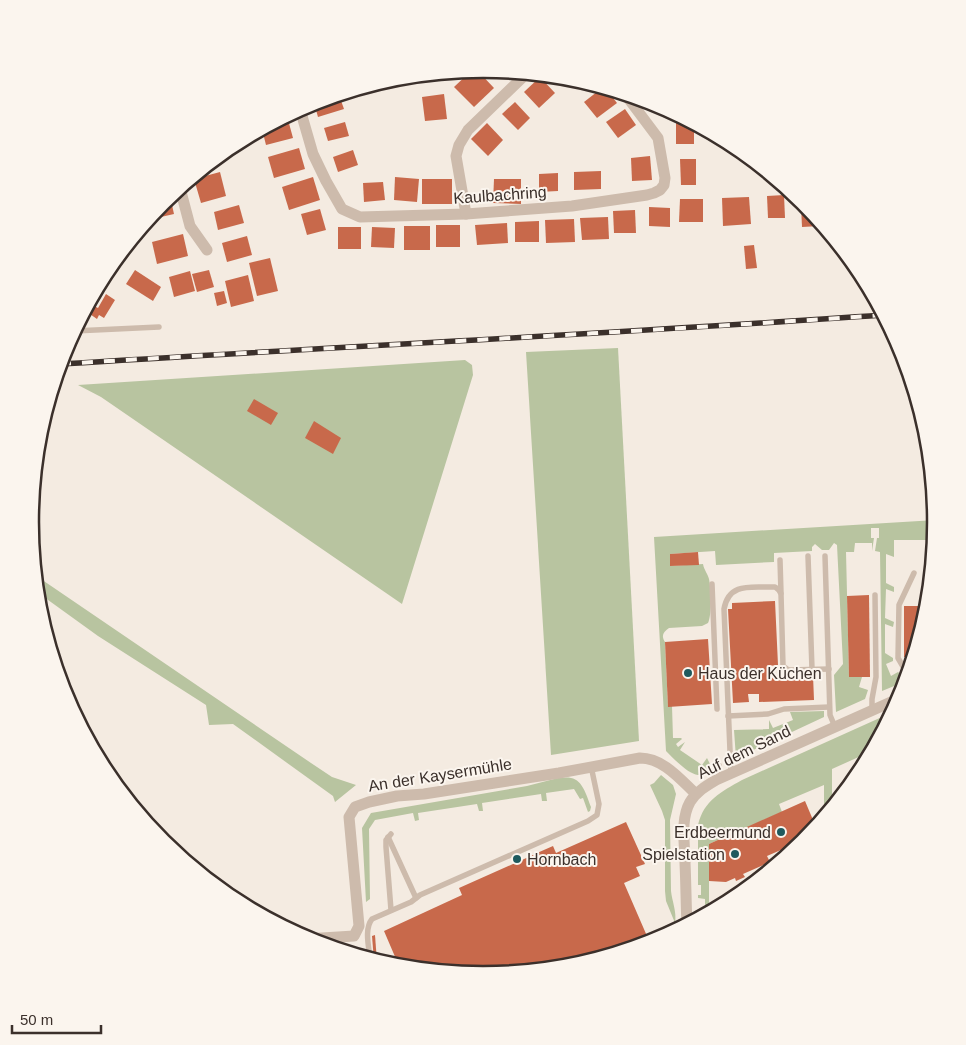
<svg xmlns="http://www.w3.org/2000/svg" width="966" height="1045" font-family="Arial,sans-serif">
<rect width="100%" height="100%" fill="#f4ebe1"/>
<g fill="#b8c4a0">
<path d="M618 348 639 741 551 755 526 352Z"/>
<path d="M465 360 472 365 473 375 402 604 101 397 78 385Z"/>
<path d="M936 520 934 540H894V557L886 554V583L894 587V592L886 589 885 618 894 622 893 627 885 624V653L893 658V661L886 664 891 676 898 672 907 679 904 680V682L882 691 880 552 875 551 877 538H879V528H871V538H874L872 551V543H855L854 552H846L849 677H862L859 687 868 690 865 699 836 712 834 675 843 664 837 545 834 543 829 550H822L815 544 812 547V551L774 553V562L716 565 715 551 670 554V566L703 564C704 570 708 574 709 579 711 588 712 615 708 623L702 626 669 628C663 632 661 636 665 642L668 706H672L673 738H681L682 739 676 744 678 747 685 742 680 750 702 765 707 758 712 768C708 770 703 775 698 775 688 774 673 758 666 751L654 537Z"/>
<path d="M35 575 311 763 332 777 356 785 335 802 333 796 233 724 209 725 206 705 98 636 37 592Z"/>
<path d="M824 711V717L736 758 734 730 769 729V720L773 728 793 720 790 712Z"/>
<path d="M893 712 872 751 832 769V808L824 817V785L779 804 782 812 709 844V913L698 919V915H705V899L698 898V895H701V885H698V825C704 800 721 792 742 780Z"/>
<path d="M661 775 673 785 676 794 670 820 671 891C672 901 677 912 675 923L666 901 665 891V820L662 811 650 785 654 783Z"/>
<path d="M558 778C562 778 567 777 571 778 583 780 587 797 591 807L590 811 588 812 583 798 580 799 574 789 546 793 547 801H542L541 794 482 803 483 811H479L477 804 418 813 419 820 415 821 413 813 375 820 369 829 370 899 366 902 362 828 371 813 527 786Z"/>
</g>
<g fill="#c8694b">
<path d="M477 70 494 88 474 107 454 87 471 71Z"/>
<path d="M540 77 555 93 539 108 524 92Z"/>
<path d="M602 88 606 89 617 103 597 118 584 102Z"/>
<path d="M444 94 447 119 425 121 422 97Z"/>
<path d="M339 95 344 109 318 117 314 103Z"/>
<path d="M515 102 530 118 518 130 502 114Z"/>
<path d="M625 109 636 125 618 138 606 122Z"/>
<path d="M287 116 293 138 266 145 262 129Z"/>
<path d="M676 120H686L694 124V144H676Z"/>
<path d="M345 122 349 136 328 141 324 128Z"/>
<path d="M487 123 503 140 488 156 471 139Z"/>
<path d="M299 148 305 169 274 178 268 157Z"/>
<path d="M353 150 358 165 338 172 333 157Z"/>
<path d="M650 156 652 180 632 181 631 158Z"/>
<path d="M680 159H696V185H681Z"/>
<path d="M601 171V189L574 190V172Z"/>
<path d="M220 172 226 196 201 203 194 179Z"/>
<path d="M558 173V191L539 192V174Z"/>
<path d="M313 177 320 200 289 210 282 187Z"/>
<path d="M395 177 419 179 417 202 394 200Z"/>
<rect x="422" y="179" width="30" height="25"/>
<path d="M494 179H521V204L493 203Z"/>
<path d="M383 182 385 200 364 202 363 183Z"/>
<path d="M784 195 785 218H768L767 196Z"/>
<path d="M170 196 174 214 152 219 151 217 163 202Z"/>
<path d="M749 197 751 224 723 226 722 198Z"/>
<path d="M680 199H703V222H679Z"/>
<path d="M239 205 244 223 218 230 214 212Z"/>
<path d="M801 205H806L820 222V226L802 227Z"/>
<path d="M649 207 670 208V227L649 226Z"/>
<path d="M320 209 326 230 307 235 301 214Z"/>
<path d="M635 210 636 233H614L613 211Z"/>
<path d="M608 217 609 239 582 240 580 218Z"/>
<path d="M574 219 575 242 546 243 545 220Z"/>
<path d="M539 221V242H515V222Z"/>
<path d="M507 223 508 243 477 245 475 225Z"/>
<rect x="436" y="225" width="24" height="22"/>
<rect x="404" y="226" width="26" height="24"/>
<rect x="338" y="227" width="23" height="22"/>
<path d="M372 227 395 228 394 248 371 247Z"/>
<path d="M183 234 188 256 157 264 152 242Z"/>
<path d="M247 236 252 255 227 262 222 243Z"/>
<path d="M754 245 757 268 746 269 744 246Z"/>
<path d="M270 258 278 291 257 296 249 263Z"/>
<path d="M135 270 161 287 153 301 126 284Z"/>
<path d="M209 270 214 287 197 292 192 274Z"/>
<path d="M190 271 195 291 174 297 169 277Z"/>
<path d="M248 275 254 301 231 307 225 281Z"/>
<path d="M224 291 227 303 217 306 214 293Z"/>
<path d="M106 294 115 300 104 318 99 315 97 319 87 312 92 305 98 308Z"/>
<path d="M254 399 278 413 271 425 247 411Z"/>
<path d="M314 421 341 438 333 454 305 438Z"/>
<path d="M698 552 699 565 670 566V554Z"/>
<path d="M869 595 870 677H849L847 596Z"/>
<path d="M775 601 778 665 769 666 770 677 813 675 814 700 759 702V694H748L749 702 733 703 728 609H732V603Z"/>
<path d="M904 606H928L927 611 913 657H904Z"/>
<path d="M708 639 712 704 668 707 665 642Z"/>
<path d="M805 801 816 827 807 838 800 841 801 844 792 851 790 846 767 856 770 862 743 874 745 877 736 881 735 878 726 882 709 881V844Z"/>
<path d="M626 822 645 864 636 867 640 876 624 883 650 943 571 967 483 975 397 967 399 966 384 931 462 895 459 888 533 855 537 862 541 860 537 853 553 846 556 853Z"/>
<path d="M375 935 377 962 374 961 372 936Z"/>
</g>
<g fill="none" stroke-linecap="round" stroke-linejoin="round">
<g stroke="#cdbbac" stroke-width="5.5">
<path d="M74 331 159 327"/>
<path d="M808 556 812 669"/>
<path d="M825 556 830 715 835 727"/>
<path d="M780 560 781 593"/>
<path d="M712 584 717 709"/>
<path d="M908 673 905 670 898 658 899 605 914 573"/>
<path d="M872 710V699L876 677 875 595"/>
<path d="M728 716 768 714 784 709 829 707"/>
<path d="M719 765 720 778"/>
<path d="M731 774 724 609C729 581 753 588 775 587 778 589 780 590 781 594L783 666 787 669 790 670 829 669"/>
<path d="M391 834 386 840V847L391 910"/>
<path d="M388 837 416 898"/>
<path d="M370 959C369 947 364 929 372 919L411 902 420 895 588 821 597 815 599 804 591 766"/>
</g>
<g stroke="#cdbbac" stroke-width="11">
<path d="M300 109 313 154 326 181 342 209 360 217 466 214 572 206 647 195 654 193 660 190 664 185 665 178 658 138 625 94"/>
<path d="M180 188 190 226 207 250"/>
<path d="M466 214 456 156 459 145 468 130 526 74"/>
<path d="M687 925C686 904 686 884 685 863 685 844 680 820 690 802 696 792 706 786 716 780L900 698"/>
<path d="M306 939 354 936 359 926 349 817 355 807 369 802 397 796 424 794 559 773 640 758C663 758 680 779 696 794"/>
</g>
<defs>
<path id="rail" d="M60 364C334 347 609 334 883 315"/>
</defs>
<use href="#rail" stroke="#3b302b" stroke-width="5.5"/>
<use href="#rail" stroke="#fbf5ee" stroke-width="4" stroke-dasharray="11" stroke-linecap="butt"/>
</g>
<g fill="#1f5a5e" stroke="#fbf5ee" stroke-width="2">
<circle cx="688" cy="673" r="5"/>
<circle cx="781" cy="832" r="5"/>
<circle cx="735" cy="854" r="5"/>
<circle cx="517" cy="859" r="5"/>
</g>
<g text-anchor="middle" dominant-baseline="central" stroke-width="4" stroke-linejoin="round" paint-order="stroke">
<g font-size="16" fill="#3b302b" stroke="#fbf5ee">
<text transform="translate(500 195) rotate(-4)">Kaulbachring</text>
<text transform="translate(744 752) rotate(-26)">Auf dem Sand</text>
<text transform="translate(440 775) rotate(-9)">An der Kaysermühle</text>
</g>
<g font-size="16" fill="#3b302b" stroke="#fbf5ee" text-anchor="start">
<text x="698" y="673">Haus der Küchen</text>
<text x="771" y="832" text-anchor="end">Erdbeermund</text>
<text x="725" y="854" text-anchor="end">Spielstation</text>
<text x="527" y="859">Hornbach</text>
</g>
</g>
<path d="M0 0H966V1045H0ZM39 522a444 444 0 1 1 888 0a444 444 0 1 1-888 0Z" fill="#fbf5ee" fill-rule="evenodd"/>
<path fill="none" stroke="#3b302b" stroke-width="2.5" d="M39 522a444 444 0 1 1 888 0a444 444 0 1 1-888 0Z"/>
<path d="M12 1025v8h89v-8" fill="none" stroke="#3b302b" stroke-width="2.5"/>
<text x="20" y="1025" font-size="15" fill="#3b302b" stroke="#fbf5ee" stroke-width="4" paint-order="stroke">50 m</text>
</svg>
